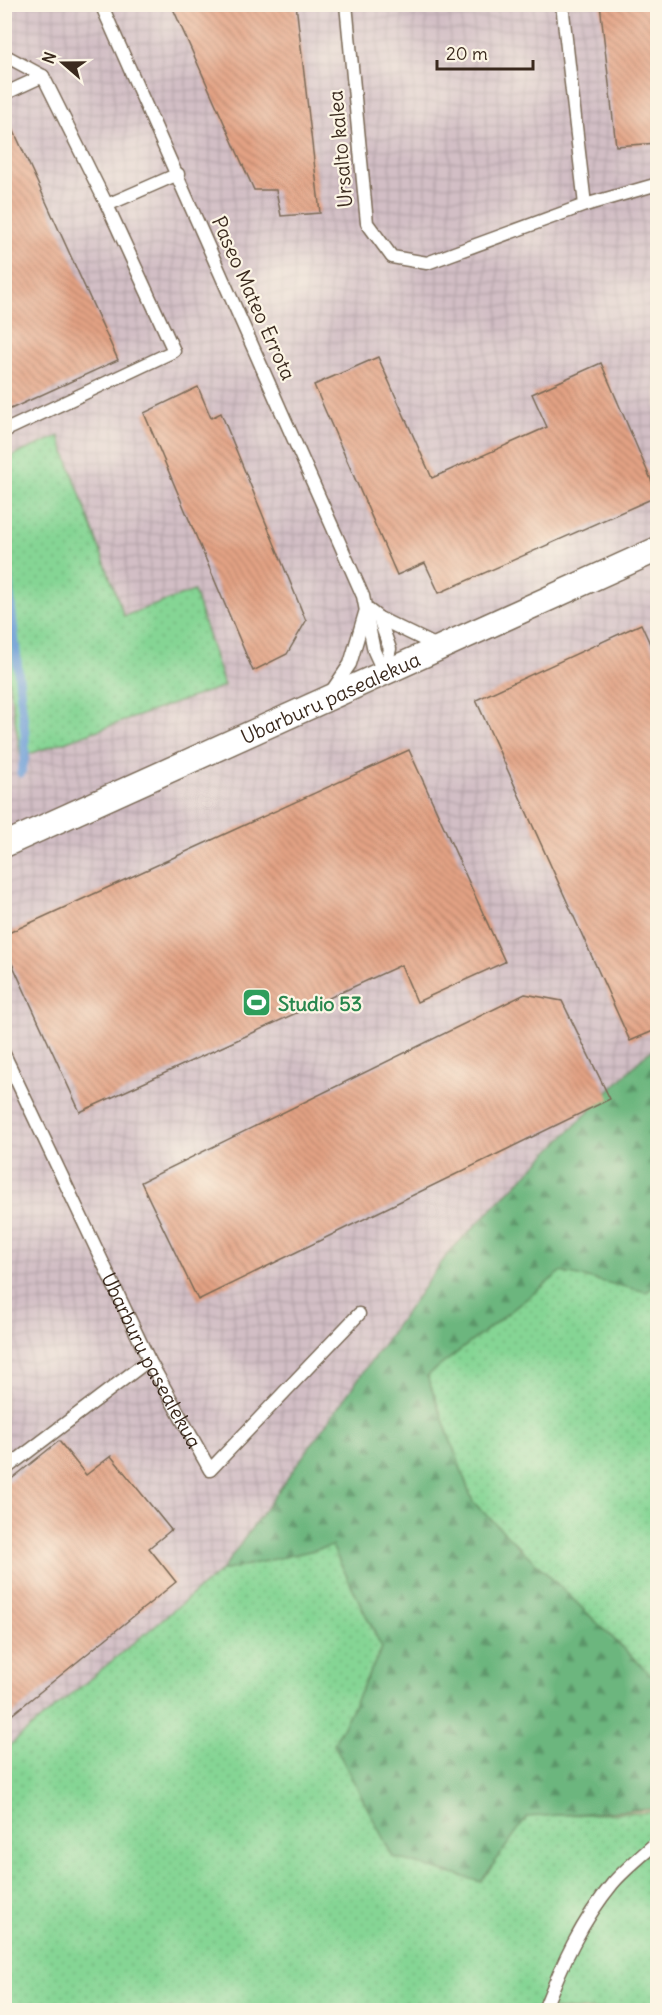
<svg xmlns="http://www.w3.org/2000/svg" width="662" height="2015" font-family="Delius,sans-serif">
<defs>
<pattern id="industrial-grid" width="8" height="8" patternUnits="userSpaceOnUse" patternTransform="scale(1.5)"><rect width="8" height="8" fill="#d2bec5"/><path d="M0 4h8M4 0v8" fill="none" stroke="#b5a3a9"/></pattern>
<pattern id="green-dots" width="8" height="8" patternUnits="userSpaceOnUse" patternTransform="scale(1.5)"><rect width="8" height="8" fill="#85d594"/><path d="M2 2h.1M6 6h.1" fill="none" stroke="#74b77f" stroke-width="1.8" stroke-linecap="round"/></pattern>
<pattern id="forest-firs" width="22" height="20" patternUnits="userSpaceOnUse" patternTransform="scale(1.5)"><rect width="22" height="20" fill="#6cb67e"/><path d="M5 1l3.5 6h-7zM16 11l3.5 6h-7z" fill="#5a9467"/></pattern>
<pattern id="building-back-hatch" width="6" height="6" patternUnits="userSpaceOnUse" patternTransform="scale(1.5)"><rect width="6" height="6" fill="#e3a284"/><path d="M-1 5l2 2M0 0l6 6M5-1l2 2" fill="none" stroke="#b9846b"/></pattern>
</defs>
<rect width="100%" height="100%" fill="#fcf5e5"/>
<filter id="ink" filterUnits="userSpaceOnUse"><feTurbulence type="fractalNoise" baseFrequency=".0167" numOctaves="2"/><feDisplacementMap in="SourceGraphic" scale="12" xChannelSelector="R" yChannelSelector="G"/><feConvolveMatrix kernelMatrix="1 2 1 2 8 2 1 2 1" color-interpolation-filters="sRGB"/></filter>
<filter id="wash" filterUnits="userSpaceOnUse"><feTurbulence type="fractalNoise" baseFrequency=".008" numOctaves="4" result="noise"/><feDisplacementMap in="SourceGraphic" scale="24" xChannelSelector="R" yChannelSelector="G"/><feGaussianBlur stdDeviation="1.35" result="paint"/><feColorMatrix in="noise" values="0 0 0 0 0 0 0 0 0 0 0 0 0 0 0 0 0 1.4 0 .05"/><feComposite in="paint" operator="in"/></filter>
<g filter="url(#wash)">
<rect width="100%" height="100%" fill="#f0dfbf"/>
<path fill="url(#industrial-grid)" d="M5 5H657V1048L646 1054 449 1252 221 1571 5 1749Z"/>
<g fill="url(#green-dots)" stroke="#608059" stroke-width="1.5">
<path d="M59 436 124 616 194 591 224 686 21 757 5 660V459Z"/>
<path d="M561 1272 647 1291 657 1283V1681L473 1502 427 1376Z"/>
<path d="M332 1546 382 1648 334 1744 481 1882 527 1816 657 1812V2010H5V1749L221 1571Z"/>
</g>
<path fill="url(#forest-firs)" stroke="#54704e" stroke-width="1.5" d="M657 1048V1283L647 1292 561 1272 427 1376 473 1502 657 1681V1809L527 1817 481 1882 393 1857 334 1744 382 1648 332 1546 221 1571 449 1252 646 1054Z"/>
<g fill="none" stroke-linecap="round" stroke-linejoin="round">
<path stroke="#6d9ed7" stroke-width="9" d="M4 542 25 734V757L21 773"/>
</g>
<g id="blocks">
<g fill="url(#building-back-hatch)">
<path d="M171 4H296L320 213 281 216 276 190H254Z"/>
<path d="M600 4H658V143L616 146Z"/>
<path d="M13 129 118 360 4 412V133Z"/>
<path d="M378 357 432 478 547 427 532 394 601 363 658 496 439 593 425 563 397 575 314 385Z"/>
<path d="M198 387 211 418 221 413 306 621 287 654 253 671 144 413Z"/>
<path d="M641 624 658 661V1029L630 1041 476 700Z"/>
<path d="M409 750 505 962 417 1002 401 965 80 1112 4 946V935Z"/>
<path d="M525 994 562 1001 610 1099 198 1300 141 1182Z"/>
<path d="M59 1441 86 1475 111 1456 171 1530 149 1548 176 1582 4 1721V1485Z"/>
</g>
</g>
</g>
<g filter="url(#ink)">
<use href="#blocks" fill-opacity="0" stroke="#7a6956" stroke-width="1.5"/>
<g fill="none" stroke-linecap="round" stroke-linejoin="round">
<defs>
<g id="lane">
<path d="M101 4 363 596 374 651 384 673"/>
<path d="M346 4 367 223 392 257 427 263 585 205"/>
<path d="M562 4 585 205 658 184"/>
<path d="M4 55 43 76"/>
<path d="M4 94 43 76 107 205 174 351 4 431"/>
<path d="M107 205 178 174"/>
<path d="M366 608 379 618 439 647"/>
<path d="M379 618 390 649 384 672"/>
<path d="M331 692 350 664 365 613"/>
<path id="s1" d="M4 1054 149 1360 210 1470 359 1314"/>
<path d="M4 1470 149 1360"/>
<path d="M544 2010C562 1964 581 1922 613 1883 626 1868 643 1855 658 1841"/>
</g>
<g id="street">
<path id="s2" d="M4 845 658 549"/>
</g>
</defs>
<use href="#lane" stroke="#7a6956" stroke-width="15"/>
<use href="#street" stroke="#7a6956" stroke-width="27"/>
<use href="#lane" stroke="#fff" stroke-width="12"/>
<use href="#street" stroke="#fff" stroke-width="24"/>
</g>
</g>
<defs>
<symbol id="stadium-square" viewBox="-11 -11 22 22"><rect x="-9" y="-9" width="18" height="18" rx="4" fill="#2e9e5b" stroke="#fcf5e5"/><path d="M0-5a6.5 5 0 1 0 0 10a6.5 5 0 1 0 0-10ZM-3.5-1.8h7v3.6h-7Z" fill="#fff"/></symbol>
</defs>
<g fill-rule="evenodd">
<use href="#stadium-square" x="240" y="986" width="33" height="33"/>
</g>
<g text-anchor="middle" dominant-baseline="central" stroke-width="4.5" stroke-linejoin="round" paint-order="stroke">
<g font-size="20" fill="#3b2a1e" stroke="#fcf5e5">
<text transform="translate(340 149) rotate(-95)">Ursalto kalea</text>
<text transform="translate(254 298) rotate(66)">Paseo Mateo Errota</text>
<text stroke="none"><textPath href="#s2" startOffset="358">Ubarburu pasealekua</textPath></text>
<text stroke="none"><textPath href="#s1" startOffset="340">Ubarburu pasealekua</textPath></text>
</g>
<g font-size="20" font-weight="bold" fill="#27864d" stroke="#fcf5e5" text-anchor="start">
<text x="278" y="1003">Studio 53</text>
</g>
</g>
<rect width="662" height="2015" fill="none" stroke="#fcf5e5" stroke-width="24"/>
<g transform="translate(63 63) rotate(290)" stroke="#fcf5e5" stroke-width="4.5" paint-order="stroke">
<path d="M0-4.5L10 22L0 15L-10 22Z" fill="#3b2a1e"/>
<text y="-9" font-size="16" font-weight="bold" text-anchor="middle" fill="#3b2a1e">N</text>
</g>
<path d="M437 60v9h96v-9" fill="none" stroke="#3b2a1e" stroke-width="3"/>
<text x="446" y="60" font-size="18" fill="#3b2a1e" stroke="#fcf5e5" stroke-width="4.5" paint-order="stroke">20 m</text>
</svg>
